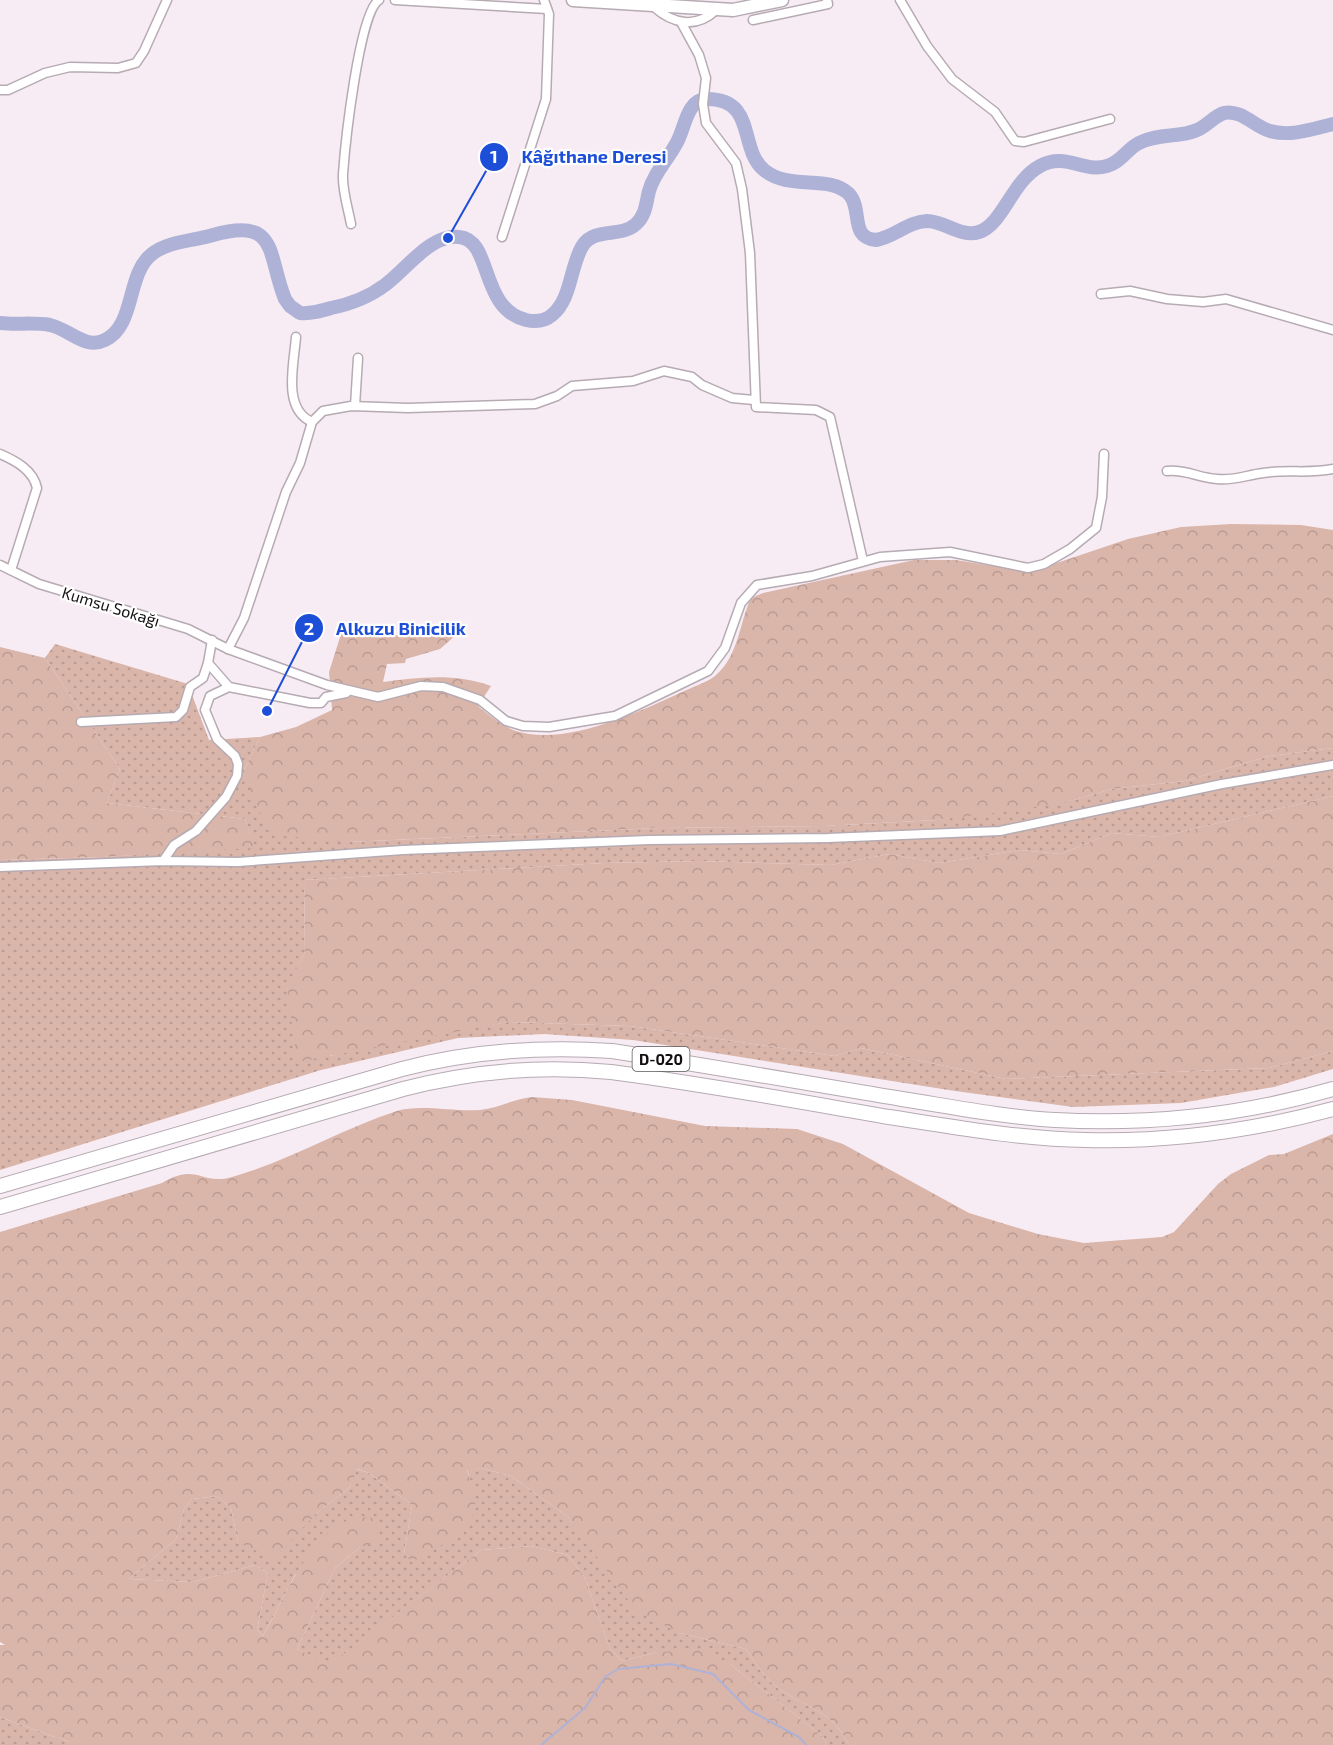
<svg xmlns="http://www.w3.org/2000/svg" width="1333" height="1745" font-family="'Exo 2',sans-serif">
<defs>
<pattern id="grass-dots" width="8" height="8" patternUnits="userSpaceOnUse" patternTransform="scale(1.5)"><rect width="8" height="8" fill="#dab5aa"/><path d="M2 2h.1M6 6h.1" fill="none" stroke="#ba9a91" stroke-width="1.8" stroke-linecap="round"/></pattern>
<pattern id="forest-crowns" width="20" height="18" patternUnits="userSpaceOnUse" patternTransform="scale(1.5)"><rect width="20" height="18" fill="#dab5aa"/><path d="M2 6a3 3 0 1 1 6 0M12 15a3 3 0 1 1 6 0" fill="none" stroke="#ba9a91"/></pattern>
</defs>
<rect width="100%" height="100%" fill="#f8ecf4"/>
<g fill="url(#grass-dots)">
<path d="M55 644 188 684 209 740 260 737 244 770 347 842 659 828 824 826 936 820 1074 800 1112 789 1185 781 1269 756 1333 748V796L1159 837 1112 833 1061 854 1020 850 939 863 889 854 831 865 700 861 604 863 304 880 305 952 287 989 329 1056 396 1041 508 1022 630 1026 835 1056 861 1048 1006 1079 1269 1068 1333 1051V1069L1274 1087 1181 1103 1073 1107 955 1091 633 1040 544 1034 458 1038 321 1070 0 1170V860L103 857 254 847 245 819 107 803 120 769 45 658Z"/>
<path d="M481 1468 511 1476 568 1517 588 1543 680 1633 746 1649C756 1664 764 1677 778 1688 806 1709 831 1708 849 1745H827L823 1737 730 1664 658 1652 622 1661 610 1649 585 1578 568 1555 531 1546 481 1550 329 1666 297 1649 335 1568 360 1547 376 1518 295 1575 263 1636 257 1630 268 1573 255 1565 193 1582 129 1579 176 1539 184 1509 192 1499 217 1496 231 1508 238 1542 317 1513 350 1487 356 1469 369 1473 412 1505 404 1554 475 1499 467 1469Z"/>
<path d="M0 1717 69 1742V1745H0Z"/>
</g>
<g fill="url(#forest-crowns)">
<path d="M1231 524 1301 525 1333 530V748L1269 756 1185 781 1112 789 1074 800 1012 811 936 820 824 826 659 828 347 842 272 835 252 797 244 770 260 737 296 727 332 710 329 672 341 634 429 636 451 632 456 635 440 649 406 659 405 663 387 664 383 682C418 677 457 673 491 686L478 706C489 715 502 726 516 731 564 747 639 712 682 692 692 687 706 683 715 676 739 656 739 623 751 598L763 593 914 560H956L1030 572 1128 539 1181 527Z"/>
<path d="M0 647 45 658 120 769 107 803 245 819 255 848 103 857 0 860Z"/>
<path d="M1333 796V1051L1269 1068 1006 1079 861 1048 835 1056 630 1026 508 1022 297 1062 287 988 305 952 304 880 604 863 700 861 831 865 889 854 939 863 1020 850 1061 854 1112 833 1159 837Z"/>
<path d="M532 1097 572 1100 705 1126 797 1129 843 1144 969 1213 1038 1234 1084 1243 1162 1237 1174 1232 1218 1184 1231 1174 1269 1155 1284 1154 1333 1134V1745H849C831 1708 806 1709 778 1688 764 1677 756 1664 746 1649L680 1633 636 1611 568 1517 511 1476 481 1468 467 1470C469 1478 474 1488 475 1497 478 1531 436 1548 412 1562L404 1554 412 1505 369 1473 357 1469 350 1487 317 1513 273 1559 238 1542 231 1508 217 1496 192 1499 184 1509 176 1539 129 1579 193 1582 255 1565 268 1573 257 1630 263 1636C285 1598 306 1539 348 1520 356 1516 368 1518 376 1518L378 1542 360 1547 335 1568 297 1649 329 1665 481 1550 531 1546 568 1555 585 1578 610 1649 622 1661 658 1652 703 1650 730 1664 823 1737 827 1745H69V1742L0 1717V1645H5L0 1642V1232L162 1183C198 1162 200 1186 232 1177 289 1161 341 1129 397 1111 419 1104 455 1112 480 1110 498 1108 514 1099 532 1097Z"/>
</g>
<g fill="none" stroke-linecap="round" stroke-linejoin="round">
<path stroke="#aeb2d7" stroke-width="2" d="M541 1745 585 1708 605 1677 618 1669 671 1664 713 1674 749 1710 799 1737 806 1745"/>
<path stroke="#aeb2d7" stroke-width="14" d="M0 323C17 325 34 322 50 325 69 329 85 350 105 340 136 325 126 274 152 254 168 241 194 241 213 235 279 216 267 255 285 299L290 306 300 313C311 314 321 311 331 308 351 304 369 297 385 285 407 269 430 234 459 237 493 240 479 308 526 320 535 322 545 321 552 315 572 299 570 265 583 245 596 227 621 238 636 224 646 215 646 203 649 191 654 173 667 161 676 144 685 130 686 99 707 99 757 99 738 148 764 170 789 191 829 174 849 194 863 209 849 238 876 240 895 237 907 222 927 221 945 221 961 238 979 232 1003 224 1012 181 1040 166 1066 152 1083 173 1107 166 1121 162 1127 149 1139 143 1158 133 1179 138 1197 130 1207 126 1214 116 1224 113 1241 109 1255 127 1270 131 1290 137 1313 129 1333 124"/>
<defs>
<g id="minor">
<path d="M395 0 547 9"/>
<path d="M900 0 927 46 952 79 995 112 1015 141 1024 142 1110 119"/>
<path d="M654 7C673 24 696 29 716 10"/>
<path d="M753 20 828 4 827 0"/>
<path d="M681 22 699 55 706 78 703 104 706 123 736 163 742 189 750 253 756 407 816 410 830 417 863 561"/>
<path d="M0 90H8L45 73 70 67 118 68 136 63 144 51 167 0"/>
<path d="M351 224C348 208 342 190 343 174 345 146 359 12 379 0"/>
<path d="M502 237 546 99 549 14 544 0"/>
<path d="M1101 294 1130 291 1167 299 1203 302 1226 299 1333 330"/>
<path d="M296 337C294 364 282 409 312 422"/>
<path d="M355 406 358 358"/>
<path d="M0 454C16 461 33 470 37 488L11 570"/>
<path d="M1167 471C1186 469 1198 478 1217 479 1233 481 1247 475 1263 473 1287 469 1309 474 1333 469"/>
<path d="M0 565 39 584 188 629 228 649 327 685 378 697 421 686 443 687 480 700 506 721 523 726 549 727 615 716 708 671 725 648 741 603 757 585 812 576 880 557 950 552 1028 568 1044 564 1070 549 1096 528 1102 497 1104 454"/>
<path d="M212 640 208 663 229 687 310 703H321L326 697 346 693"/>
<path d="M228 649 244 618 286 492 300 463 312 422 323 411 351 406 408 408 535 404 557 396 572 386 633 381 664 371 692 377 702 385 732 398 754 400"/>
<path d="M81 722 176 717 183 710 190 687 203 678 208 663"/>
<path d="M163 861 174 845 196 831 226 797 237 776 238 764 235 756 217 739 205 710 210 696 229 687"/>
<path d="M0 867 163 861 238 862 403 850 649 840 828 838 1000 831 1222 784 1333 765"/>
</g>
<path id="primary" d="M573 0 733 10 782 0"/>
<g id="trunk">
<path d="M0 1186 402 1069C471 1051 540 1046 612 1051 709 1066 805 1083 902 1099 953 1107 1004 1117 1055 1120 1148 1125 1243 1115 1333 1089"/>
<path d="M0 1207 403 1089C472 1071 540 1065 611 1072 704 1084 796 1101 889 1117 954 1127 1020 1139 1086 1140 1170 1142 1252 1131 1333 1109"/>
</g>
</defs>
<use href="#minor" stroke="#b6abb2" stroke-width="11"/>
<use href="#primary" stroke="#b6abb2" stroke-width="15"/>
<use href="#trunk" stroke="#b6abb2" stroke-width="16"/>
<use href="#minor" stroke="#fff" stroke-width="8"/>
<use href="#primary" stroke="#fff" stroke-width="12"/>
<use href="#trunk" stroke="#fff" stroke-width="14"/>
</g>
<g text-anchor="middle" dominant-baseline="central" stroke-width="4.5" stroke-linejoin="round" paint-order="stroke">
<rect fill="#fff" stroke="#5a5759" stroke-width="1.5" x="632.5" y="1047" width="57" height="24" rx="4.5"/>
<g font-size="15" font-weight="bold" fill="#130f12">
<text x="661" y="1059">D-020</text>
</g>
<g font-size="16" fill="#130f12" stroke="#fff">
<text transform="translate(111 606) rotate(17)">Kumsu Sokağı</text>
</g>
</g>
<path fill="none" stroke="#1d4ed8" stroke-width="2" d="M448 238L494 157M267 711L309 628"/>
<g fill="#1d4ed8" stroke="#fff" stroke-width="2">
<circle cx="448" cy="238" r="6"/>
<circle cx="267" cy="711" r="6"/>
<circle cx="494" cy="157" r="15"/>
<circle cx="309" cy="628" r="15"/>
</g>
<g font-size="18" text-anchor="middle" font-weight="bold" fill="#fff">
<text x="494" y="163">1</text>
<text x="309" y="635">2</text>
</g>
<g font-size="18" text-anchor="middle" font-weight="bold" fill="#1d4ed8" stroke="#fff" stroke-width="4.5" stroke-linejoin="round" paint-order="stroke">
<text x="594" y="163">Kâğıthane Deresi</text>
<text x="401" y="635">Alkuzu Binicilik</text>
</g>
</svg>
